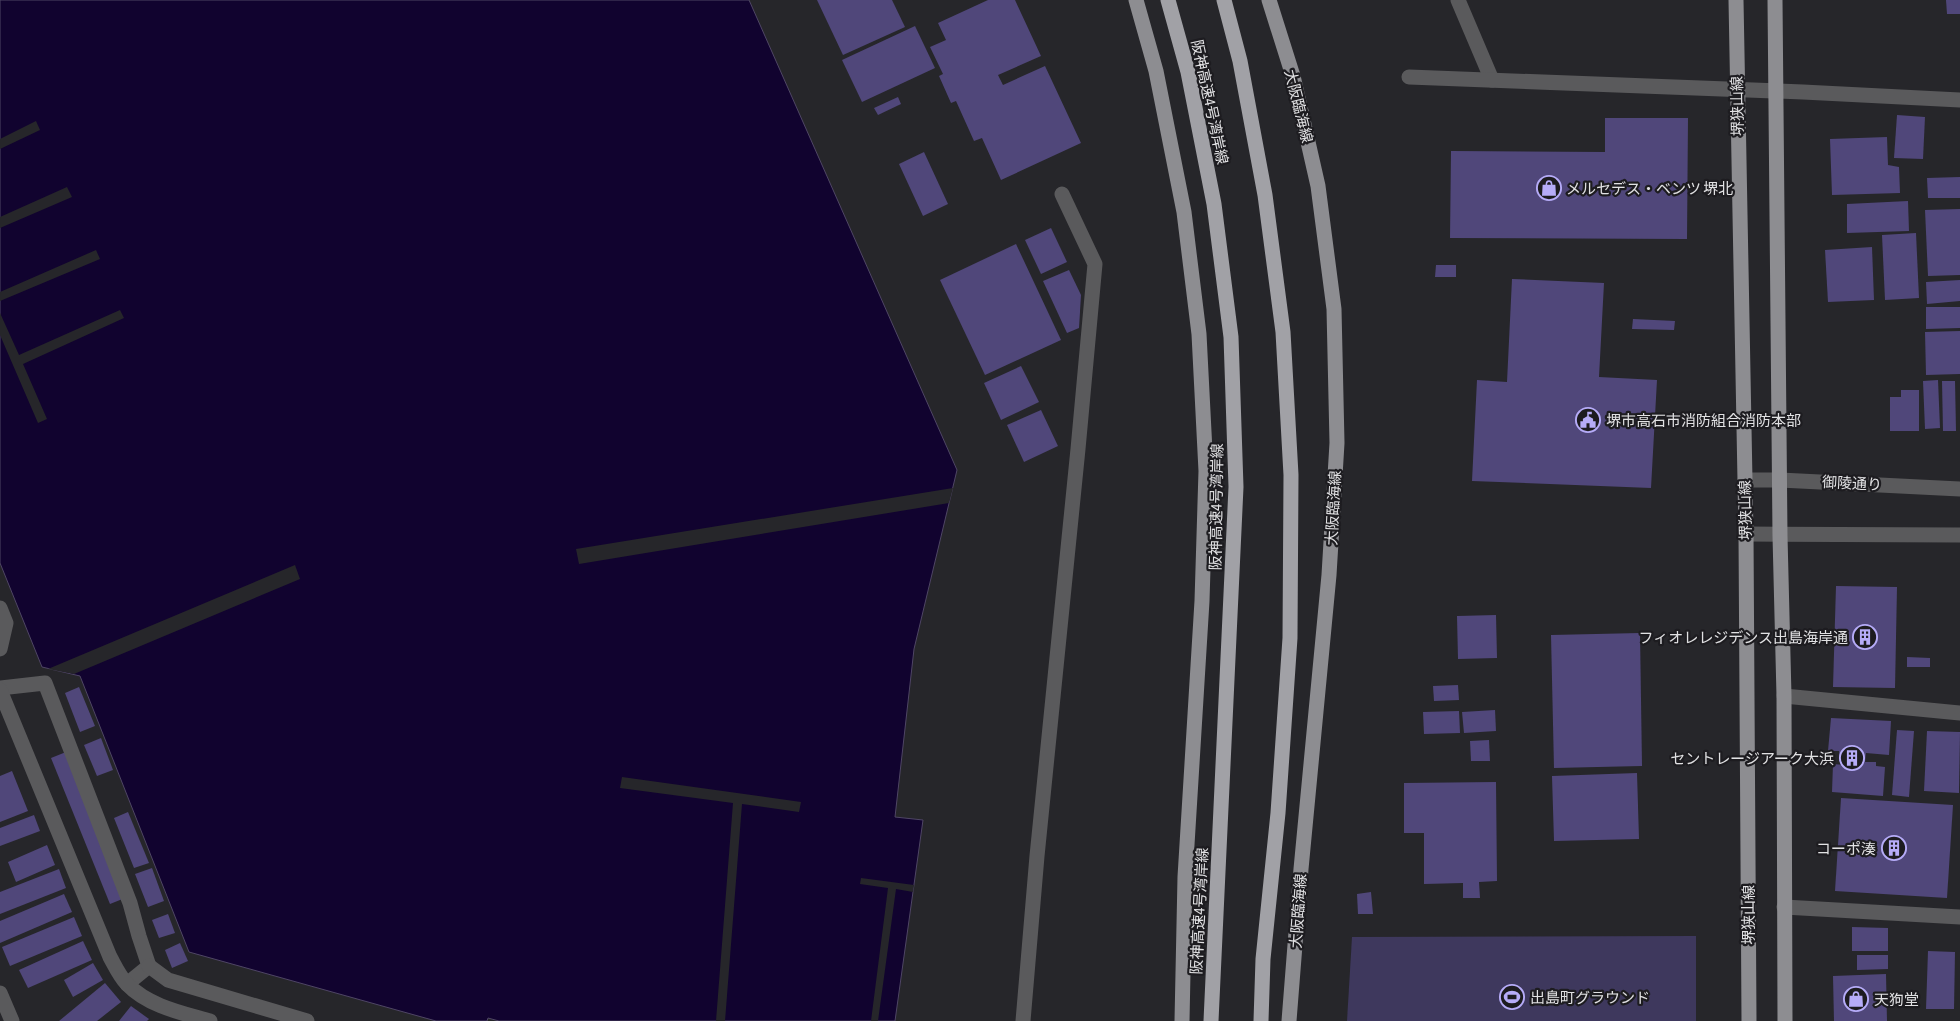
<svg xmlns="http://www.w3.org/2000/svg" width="1960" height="1021" font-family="'Asap Condensed','Noto Sans JP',sans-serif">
<rect width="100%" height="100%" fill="#26262a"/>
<path fill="#3e385d" d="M1696 936V1021H1347L1352 937Z"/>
<path fill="#11032f" stroke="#4f4665" d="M0 0H749L957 470 914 649 895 817 923 820 895 1021H499L488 1018 487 1021H436L189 952 80 676 42 667 0 563Z"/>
<g fill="#26262a">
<path d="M36 121 40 130 0 149V139Z"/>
<path d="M67 187 72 197 0 228V217Z"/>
<path d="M96 250 100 259 0 301V292Z"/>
<path d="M120 310 124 318 23 364 47 419 38 423 0 335V313L19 355Z"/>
<path d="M953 488 949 503 579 564 576 549Z"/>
<path d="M295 565 300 579 74 674 48 669Z"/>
<path d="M622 777 801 802 799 812 742 804 725 1021H716L733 803 620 788Z"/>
<path d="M861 878 914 885 913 892 896 889 878 1021H871L888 888 860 884Z"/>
</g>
<g fill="#50477a">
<path d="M817 0H892L905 27 843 55Z"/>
<path d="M988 0H1015L1041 56 998 75 1003 85 1045 66 1081 143 1001 180 982 138 974 141 956 101 951 103 939 76 943 74 930 47 946 40 938 23Z"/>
<path d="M1946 0H1960V14H1947Z"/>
<path d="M915 26 935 68 862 102 842 60Z"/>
<path d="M898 97 901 104 878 115 874 108Z"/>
<path d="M1897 115 1925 117 1923 159 1894 158Z"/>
<path d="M1605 118H1688L1687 239 1450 238 1451 151 1605 152Z"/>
<path d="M1887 137 1888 165 1899 167 1900 193 1832 195 1830 139Z"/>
<path d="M924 152 948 204 923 216 899 164Z"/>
<path d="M1960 177V198H1928L1927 178Z"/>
<path d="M1908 201 1909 231 1847 233V204Z"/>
<path d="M1960 209V275L1928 276 1925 210Z"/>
<path d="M1051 228 1067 262 1041 274 1025 240Z"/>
<path d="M1916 233 1919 298 1885 300 1882 235Z"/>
<path d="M1016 244 1061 340 985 375 940 280Z"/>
<path d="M1872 247 1874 300 1828 302 1825 250Z"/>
<path d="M1436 265H1456V277H1435Z"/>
<path d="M1069 270 1081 295 1079 328 1067 333 1043 281Z"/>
<path d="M1512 279 1604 283 1599 377 1657 380 1651 488 1472 481 1477 380 1507 382Z"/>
<path d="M1960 280V301L1927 304 1926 282Z"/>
<path d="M1926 307H1960V328L1926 329Z"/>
<path d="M1633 319 1675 321 1674 330 1632 329Z"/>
<path d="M1960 331V374L1926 375 1925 332Z"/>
<path d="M1021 366 1039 402 1001 420 984 383Z"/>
<path d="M1938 380 1940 428 1925 429 1923 381Z"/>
<path d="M1942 381H1955L1956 431H1943Z"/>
<path d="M1901 390H1919V431H1890V397H1901Z"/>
<path d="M1041 410 1058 446 1024 462 1007 425Z"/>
<path d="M1836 586 1897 587 1895 688 1833 687Z"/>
<path d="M1496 615 1497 658 1458 659 1457 616Z"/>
<path d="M1640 633 1642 766 1554 768 1551 635Z"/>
<path d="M1907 657 1930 658V667H1907Z"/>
<path d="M1458 685 1459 700 1434 701 1433 686Z"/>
<path d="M79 687 95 726 80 732 65 693Z"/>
<path d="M1495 710 1496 731 1464 733 1462 712Z"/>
<path d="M1459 711 1460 733 1424 734 1423 712Z"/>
<path d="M1831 718 1891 721 1889 755 1866 753 1865 762H1876V766L1885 767 1883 796 1832 792 1833 764 1855 766 1856 762 1839 761V751H1828Z"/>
<path d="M1897 730 1914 731 1909 797 1892 795Z"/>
<path d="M1927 731 1960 732 1959 793 1924 791Z"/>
<path d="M101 738 113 770 97 776 84 745Z"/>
<path d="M1489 740 1490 761H1471L1470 741Z"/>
<path d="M66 752 125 898 110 904 51 758Z"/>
<path d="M12 771 28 811 0 822V776Z"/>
<path d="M1637 773 1639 839 1554 841 1552 776Z"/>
<path d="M1496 782 1497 881 1479 882 1480 898H1463V883L1424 884V833H1404V783Z"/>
<path d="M1841 798 1953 805 1947 898 1835 891Z"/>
<path d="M128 812 149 863 134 868 114 818Z"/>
<path d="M34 815 40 831 0 846V828Z"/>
<path d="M47 845 55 865 16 882 8 862Z"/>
<path d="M152 868 164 901 148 907 135 874Z"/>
<path d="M59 869 66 888 0 914V892Z"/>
<path d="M1371 892 1373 914H1358L1357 894Z"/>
<path d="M64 894 72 912 0 943V921Z"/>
<path d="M168 914 175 933 159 938 152 920Z"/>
<path d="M74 917 82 936 10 966 2 947Z"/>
<path d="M1852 927 1888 928V951H1852Z"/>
<path d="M83 941 92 960 28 988 19 970Z"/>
<path d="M180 943 188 961 172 968 165 950Z"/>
<path d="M1928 951 1955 952 1954 1009H1926Z"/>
<path d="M1857 955H1888V969L1857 970Z"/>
<path d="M93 963 103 980 73 997 64 980Z"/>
<path d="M1886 974 1887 1021H1834L1833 976Z"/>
<path d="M105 983 121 1002 97 1021H59Z"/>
<path d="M131 1006 149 1019 147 1021H119Z"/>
</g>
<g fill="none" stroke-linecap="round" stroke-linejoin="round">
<g stroke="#5a5a5c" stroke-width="15">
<path d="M1458 0 1492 80"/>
<path d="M1409 77 1803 92 1960 100"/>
<path d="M1745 480H1780L1960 489"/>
<path d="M1746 534 1960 535"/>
<path d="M0 608 6 623 0 649"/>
<path d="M0 688 45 683 130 903 139 936 149 966 127 984"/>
<path d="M0 690 110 957C115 966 120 977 127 984 148 1006 182 1013 210 1021"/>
<path d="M1784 696 1960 713"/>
<path d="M1784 907 1960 917"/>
<path d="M149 966 168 980 307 1021"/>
<path d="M0 993 12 1021"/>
<path d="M1023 1021 1037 856 1078 449 1095 264 1062 194"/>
</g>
<g stroke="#8d8d91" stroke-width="15">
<path d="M1136 0 1156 71 1184 212 1199 334 1206 471 1202 601 1185 877 1182 1021"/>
<path d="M1269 0 1293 76 1318 186 1334 309 1337 443 1329 575 1301 869 1289 1021"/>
<path d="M1736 0 1746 534 1749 1021"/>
<path d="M1775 0 1780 536 1784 696 1785 1021"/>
</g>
<g stroke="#a1a1a6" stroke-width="15">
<path d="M1168 0 1188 72 1214 204 1231 337 1236 487 1211 1021"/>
<path d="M1224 0 1240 61 1265 195 1283 332 1291 475 1290 638 1278 813 1263 959 1261 1021"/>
</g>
</g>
<defs>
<symbol id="shop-ring" viewBox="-11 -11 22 22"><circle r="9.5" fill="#1d1c20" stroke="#b6acf8" stroke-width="1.5"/><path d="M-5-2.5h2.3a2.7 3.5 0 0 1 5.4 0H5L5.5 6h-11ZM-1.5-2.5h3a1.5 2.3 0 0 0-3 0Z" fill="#b6acf8"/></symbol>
<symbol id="civic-ring" viewBox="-11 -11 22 22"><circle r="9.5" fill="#1d1c20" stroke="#b6acf8" stroke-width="1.5"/><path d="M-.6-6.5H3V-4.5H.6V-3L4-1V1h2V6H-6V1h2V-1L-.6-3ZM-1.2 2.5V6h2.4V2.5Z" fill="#b6acf8"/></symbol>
<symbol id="building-ring" viewBox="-11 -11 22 22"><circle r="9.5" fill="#1d1c20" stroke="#b6acf8" stroke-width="1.5"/><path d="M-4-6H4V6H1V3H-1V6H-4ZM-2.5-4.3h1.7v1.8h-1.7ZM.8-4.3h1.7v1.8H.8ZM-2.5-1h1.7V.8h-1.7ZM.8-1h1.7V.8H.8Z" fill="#b6acf8"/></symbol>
<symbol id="stadium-ring" viewBox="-11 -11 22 22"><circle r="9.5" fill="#1d1c20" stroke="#b6acf8" stroke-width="1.5"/><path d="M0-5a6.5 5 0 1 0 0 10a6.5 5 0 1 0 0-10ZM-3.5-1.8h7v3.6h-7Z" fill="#b6acf8"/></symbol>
</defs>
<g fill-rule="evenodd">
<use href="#shop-ring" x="1535" y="174" width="28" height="28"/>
<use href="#civic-ring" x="1574" y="406" width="28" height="28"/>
<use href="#building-ring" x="1851" y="623" width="28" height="28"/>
<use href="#building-ring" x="1838" y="744" width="28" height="28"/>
<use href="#building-ring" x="1880" y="834" width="28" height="28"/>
<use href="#stadium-ring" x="1498" y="983" width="28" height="28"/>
<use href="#shop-ring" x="1842" y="985" width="28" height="28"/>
</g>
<g text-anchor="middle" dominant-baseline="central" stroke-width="4.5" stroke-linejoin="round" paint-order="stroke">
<g font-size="15" fill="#e1e1e3" stroke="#1d1c20">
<text transform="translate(1210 102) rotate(78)">阪神高速4号湾岸線</text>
<text transform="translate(1299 106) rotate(76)">大阪臨海線</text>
<text transform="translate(1737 106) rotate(-91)">堺狭山線</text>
<text transform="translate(1852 483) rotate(3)">御陵通り</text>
<text transform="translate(1216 507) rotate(-89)">阪神高速4号湾岸線</text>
<text transform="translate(1333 508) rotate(-87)">大阪臨海線</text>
<text transform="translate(1745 510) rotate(-91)">堺狭山線</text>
<text transform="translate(1199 911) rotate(-87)">阪神高速4号湾岸線</text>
<text transform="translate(1298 911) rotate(-86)">大阪臨海線</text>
<text transform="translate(1748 915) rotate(-90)">堺狭山線</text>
</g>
<g font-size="15" fill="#e1e1e3" stroke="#1d1c20" text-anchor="start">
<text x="1566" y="188">メルセデス・ベンツ 堺北</text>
<text x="1606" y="420">堺市高石市消防組合消防本部</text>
<text x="1848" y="637" text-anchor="end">フィオレレジデンス出島海岸通</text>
<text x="1834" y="758" text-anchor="end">セントレージアーク大浜</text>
<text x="1876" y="848" text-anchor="end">コーポ湊</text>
<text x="1530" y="997">出島町グラウンド</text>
<text x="1874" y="999">天狗堂</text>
</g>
</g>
</svg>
